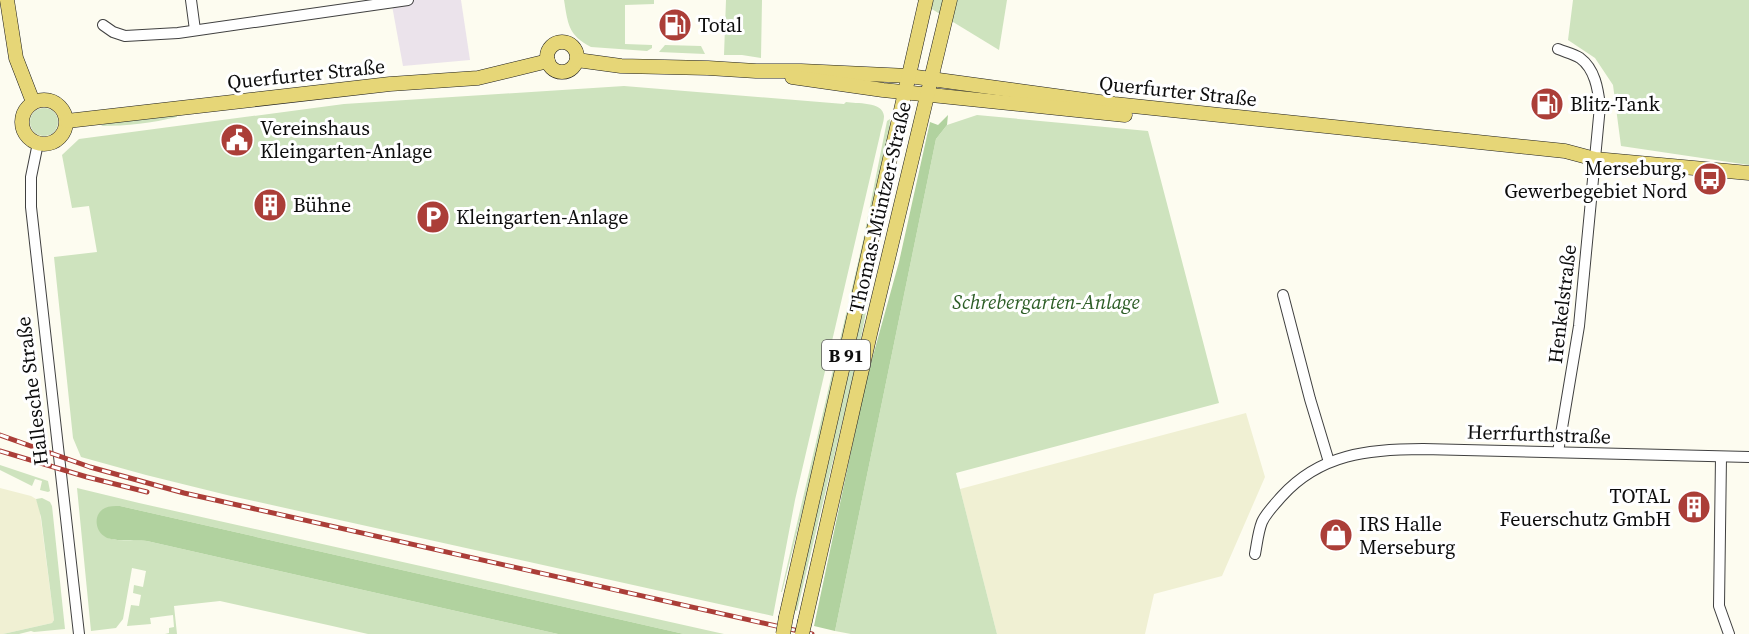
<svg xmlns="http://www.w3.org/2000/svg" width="1749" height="634" font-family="'Source Serif 4',serif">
<rect width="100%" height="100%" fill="#fdfcf0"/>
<path fill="#ebe3eb" d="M391 0H461L470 60 403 66Z"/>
<g fill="#f0f0d3">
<path d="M1246 413 1265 477 1222 576 1154 594 1145 634H997L960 489Z"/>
<path d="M0 488 31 496 36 499 39 505 54 620 52 623 3 634H0Z"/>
</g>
<g fill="#cee3be">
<path d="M564 0H654V4L625 5V44L652 45V48L647 51 591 47C568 35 568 24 564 0Z"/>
<path d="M726 0H762L761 58 742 55H724Z"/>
<path d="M917 0H1007L999 50Z"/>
<path d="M1573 0H1749V165L1621 146 1613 85 1595 58 1568 40Z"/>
<path d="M665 45 701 46 705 54 659 52Z"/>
<path d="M624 86 844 104 846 102C856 104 883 101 884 116 884 122 881 129 880 135L795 500 773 616 231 496 146 475 81 457 73 438 54 257 97 252 89 206 72 208 62 155 79 139 344 104Z"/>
<circle cx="44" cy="122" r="14"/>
<path d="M177 114V117C152 123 127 126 101 126L107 122Z"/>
<path d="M977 115 1148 131 1219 403 956 473 997 634H851L835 631 936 139 947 125Z"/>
<path d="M890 119 889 133 842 344 826 409 813 469 782 592H781L863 241 887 121Z"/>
<path d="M874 271 855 369 797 611 791 609 843 384Z"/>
<path d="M0 465 48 481 50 491 48 492 40 490 42 481 35 479 32 486 0 470Z"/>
<path d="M77 488 139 503 724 634H684L120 506 99 530C109 545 130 539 147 541L558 634H368L220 601 174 606 177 634H165L169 633V628L174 627 173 615 150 618 151 624 127 626 131 605 139 606 141 595 133 593 134 585 143 587 146 571 132 568 123 619 116 628 91 631Z"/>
<path d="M42 498 50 502 52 506 65 629 34 632 31 631 19 634H3L52 623 54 620 41 517 36 499Z"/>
</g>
<g fill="#b1d29f">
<path d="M948 115 947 125 936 139 835 631 814 626 866 381 899 262 930 122 938 125Z"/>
<path d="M120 506 684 634H558L147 541C137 540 110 542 104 536 94 529 94 513 105 508 109 506 115 506 120 506Z"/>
</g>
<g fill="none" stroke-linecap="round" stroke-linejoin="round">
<defs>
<g id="minor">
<path d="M191 0 195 30"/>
<path d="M103 25 113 32 125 36 178 33 408 0"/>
<path d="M38 143 31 177V207L79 634"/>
<path d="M1283 295 1310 399 1329 462"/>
<path d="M1558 452 1579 326 1600 106C1598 89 1595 69 1580 58 1574 54 1565 52 1558 49"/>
<path d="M1721 457 1719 606 1729 634"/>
<path d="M1255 554C1257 544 1258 532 1262 522 1266 513 1275 504 1282 496 1320 454 1369 449 1423 449L1749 457"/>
</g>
<g id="major">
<path d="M7 0 16 58 33 102"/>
<circle cx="562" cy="57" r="15"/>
<path d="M577 60 621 66 708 68 756 71H801L909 76 1114 104 1565 151 1595 159 1749 173"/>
<path d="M792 77 883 90 1125 115"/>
<circle cx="44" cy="122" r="22"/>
<path d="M67 121 390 84 478 78 548 61"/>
<path d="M786 617 926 0"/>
<path d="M805 621 870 334 950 0"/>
</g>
</defs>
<use href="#minor" stroke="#404040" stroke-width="12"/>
<use href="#major" stroke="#1e1e1e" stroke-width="15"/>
<use href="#minor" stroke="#fff" stroke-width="10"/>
<use href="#major" stroke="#e6d677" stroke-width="14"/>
<defs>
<g id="rail">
<path d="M0 435 90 467 184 493 812 634"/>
<path d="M0 451 87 477 147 492"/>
</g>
</defs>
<use href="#rail" stroke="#ab3e38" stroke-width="5"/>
<use href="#rail" stroke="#fff" stroke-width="3" stroke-dasharray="9" stroke-linecap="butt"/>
<defs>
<g id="major-bridge">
<path d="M783 634 786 617"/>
<path d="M802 634 805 621"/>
</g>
</defs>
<use href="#major-bridge" stroke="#1e1e1e" stroke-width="15" stroke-linecap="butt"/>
<use href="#major-bridge" stroke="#e6d677" stroke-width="14"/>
</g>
<defs>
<symbol id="fuel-disc" viewBox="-11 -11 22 22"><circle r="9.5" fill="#ab3e38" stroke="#fff"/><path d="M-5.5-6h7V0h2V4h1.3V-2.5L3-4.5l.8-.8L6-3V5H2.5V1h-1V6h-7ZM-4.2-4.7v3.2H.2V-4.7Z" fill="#fff"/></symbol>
<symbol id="civic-disc" viewBox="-11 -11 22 22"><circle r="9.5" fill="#ab3e38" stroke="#fff"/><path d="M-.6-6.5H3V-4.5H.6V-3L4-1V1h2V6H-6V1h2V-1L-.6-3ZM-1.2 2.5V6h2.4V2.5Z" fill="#fff"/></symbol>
<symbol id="bus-disc" viewBox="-11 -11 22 22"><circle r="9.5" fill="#ab3e38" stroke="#fff"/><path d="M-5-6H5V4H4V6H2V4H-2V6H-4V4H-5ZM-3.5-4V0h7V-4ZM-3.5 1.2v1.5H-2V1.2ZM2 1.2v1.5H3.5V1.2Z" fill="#fff"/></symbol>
<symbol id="building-disc" viewBox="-11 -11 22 22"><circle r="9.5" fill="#ab3e38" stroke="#fff"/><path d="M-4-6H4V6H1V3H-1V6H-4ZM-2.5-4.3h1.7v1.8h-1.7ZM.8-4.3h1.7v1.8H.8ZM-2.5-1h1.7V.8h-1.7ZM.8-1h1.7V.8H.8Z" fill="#fff"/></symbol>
<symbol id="parking-disc" viewBox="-11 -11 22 22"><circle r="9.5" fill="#ab3e38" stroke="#fff"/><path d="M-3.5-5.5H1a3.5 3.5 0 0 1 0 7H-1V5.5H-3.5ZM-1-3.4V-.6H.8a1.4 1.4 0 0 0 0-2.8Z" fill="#fff"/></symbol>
<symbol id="shop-disc" viewBox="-11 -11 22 22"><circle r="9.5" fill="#ab3e38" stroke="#fff"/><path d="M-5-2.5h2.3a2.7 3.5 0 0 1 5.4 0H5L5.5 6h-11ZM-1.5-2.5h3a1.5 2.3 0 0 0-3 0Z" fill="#fff"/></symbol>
</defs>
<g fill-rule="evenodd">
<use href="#fuel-disc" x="656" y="6" width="38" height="38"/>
<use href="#fuel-disc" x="1528" y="85" width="38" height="38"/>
<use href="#civic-disc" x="218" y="121" width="38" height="38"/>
<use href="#bus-disc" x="1691" y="160" width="38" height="38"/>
<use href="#building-disc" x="251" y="186" width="38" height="38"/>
<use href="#parking-disc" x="414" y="198" width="38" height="38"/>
<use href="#building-disc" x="1675" y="488" width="38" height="38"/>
<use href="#shop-disc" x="1317" y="516" width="38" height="38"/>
</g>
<g text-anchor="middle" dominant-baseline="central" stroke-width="6" stroke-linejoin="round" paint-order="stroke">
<rect fill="#fff" stroke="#565656" stroke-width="1.5" x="822" y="340" width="48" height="30" rx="4.5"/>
<g font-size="18" font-weight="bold" fill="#0d0d0d">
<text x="846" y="355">B 91</text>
</g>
<g font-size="20" fill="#0d0d0d" stroke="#fff" text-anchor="start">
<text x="698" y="25">Total</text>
<text x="1570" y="104">Blitz-Tank</text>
<text x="260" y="128">Vereinshaus<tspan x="260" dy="23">Kleingarten-Anlage</tspan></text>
<text x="1687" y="168" text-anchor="end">Merseburg,<tspan x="1687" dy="23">Gewerbegebiet Nord</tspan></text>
<text x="293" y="205">Bühne</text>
<text x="456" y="217">Kleingarten-Anlage</text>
<text x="1671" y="496" text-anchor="end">TOTAL<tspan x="1671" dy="23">Feuerschutz GmbH</tspan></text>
<text x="1359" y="524">IRS Halle<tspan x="1359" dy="23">Merseburg</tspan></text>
</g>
<g font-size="20" fill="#0d0d0d" stroke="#fff">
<text transform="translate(306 74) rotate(-6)">Querfurter Straße</text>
<text transform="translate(1178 91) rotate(6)">Querfurter Straße</text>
<text transform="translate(880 207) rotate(-77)">Thomas-Müntzer-Straße</text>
<text transform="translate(1562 304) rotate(-83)">Henkelstraße</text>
<text transform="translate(32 391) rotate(-97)">Hallesche Straße</text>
<text transform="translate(1539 434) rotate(2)">Herrfurthstraße</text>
</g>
<g font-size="20" font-style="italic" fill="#2c5d26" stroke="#fff">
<text x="1046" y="302">Schrebergarten-Anlage</text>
</g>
</g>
</svg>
